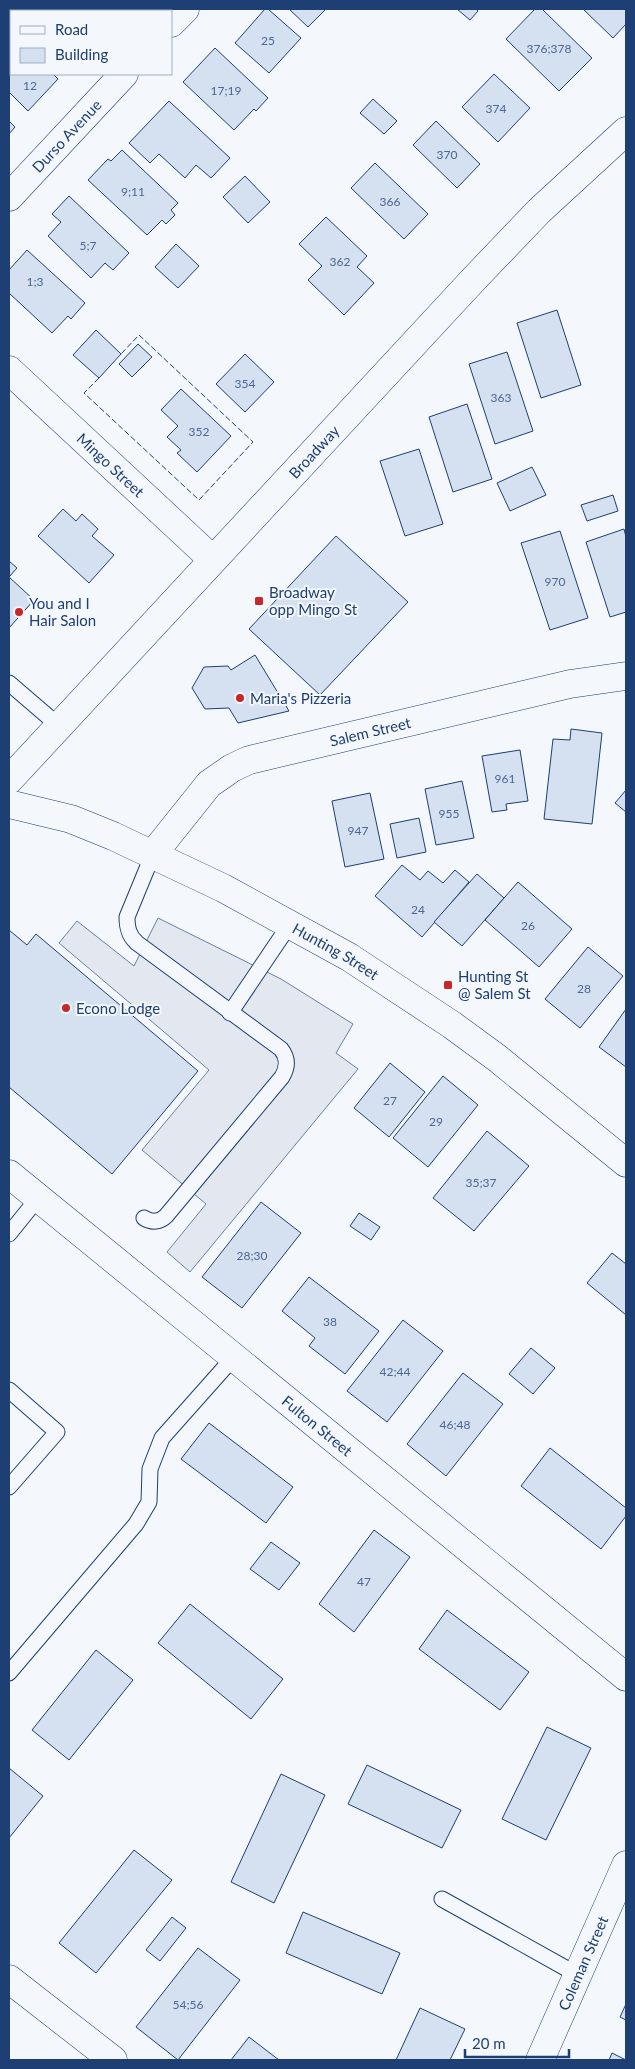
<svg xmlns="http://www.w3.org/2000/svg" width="635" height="2069" font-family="Lato,sans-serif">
<rect width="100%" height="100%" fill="#f4f7fb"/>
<path fill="#e3e8f0" stroke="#687fa3" d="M158 918 281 979 353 1024 336 1053 358 1069 190 1272 167 1252 206 1204 142 1150 209 1070 59 943 77 921 134 966Z"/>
<g fill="#d5e0f0" stroke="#1d3f73">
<path d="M55 9H105L107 11H58Z"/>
<path d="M265 9H268L301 38 269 73 235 43Z"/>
<path d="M289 9H326L308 27Z"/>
<path d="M457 9H476L478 11 470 20Z"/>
<path d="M535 9H542L592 58 559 91 506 39Z"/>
<path d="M583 9H626V24L613 38Z"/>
<path d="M215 48 268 98 256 111 254 109 234 130 183 82Z"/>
<path d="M9 66 11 67V74H53L58 79 28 111 9 92Z"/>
<path d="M494 74 530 108 498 142 462 107Z"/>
<path d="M373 99 397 121 384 134 360 113Z"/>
<path d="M169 101 230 158 211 178 196 165 185 178 159 154 150 163 129 143Z"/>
<path d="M9 121 15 127 9 134Z"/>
<path d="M436 121 480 164 457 188 413 145Z"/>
<path d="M122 150 178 203 171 210 175 215 166 224 162 220 147 235 88 180 108 159 111 161Z"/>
<path d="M375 163 428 214 404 239 351 188Z"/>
<path d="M245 176 270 202 248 223 223 197Z"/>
<path d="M69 196 129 253 113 270 105 263 91 278 48 236 61 222 52 214Z"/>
<path d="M326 217 367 256 357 267 374 283 344 315 308 280 322 266 299 244Z"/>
<path d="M176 244 199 266 178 288 155 267Z"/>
<path d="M27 250 85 303 71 319 68 316 52 333 9 293V270Z"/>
<path d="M557 310 581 385 541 398 517 323Z"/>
<path d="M96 330 121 354 99 378 73 355Z"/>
<path d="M138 344 152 357 132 377 119 364Z"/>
<path d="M507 352 533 431 495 444 469 364Z"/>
<path d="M245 354 274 382 245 412 216 384Z"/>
<path d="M181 389 231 436 197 472 177 453 181 450 167 437 178 426 161 410Z"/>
<path d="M467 404 492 479 453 492 429 417Z"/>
<path d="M419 449 443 524 405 536 380 461Z"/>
<path d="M532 467 546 495 510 511 497 483Z"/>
<path d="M613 495 618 511 587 521 581 505Z"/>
<path d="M63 509 76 521 82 514 98 529 92 536 114 555 89 583 38 536Z"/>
<path d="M624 529 626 537V612L610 617 586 542Z"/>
<path d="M560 531 588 618 550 630 521 543Z"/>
<path d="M336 536 408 602 320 695 249 629Z"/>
<path d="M9 561 17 568 9 577 34 600 9 628Z"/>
<path d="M255 655 289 711 238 723 229 708 205 709 192 688 204 667 228 666 231 670Z"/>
<path d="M571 729 602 733 592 824 544 819 553 739 570 740Z"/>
<path d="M520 750 528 801 506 804 507 810 492 812 482 756Z"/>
<path d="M462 781 474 838 436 845 425 789Z"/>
<path d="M626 790V812L615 803Z"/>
<path d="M370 793 384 859 345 867 332 801Z"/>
<path d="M419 818 426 852 397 858 390 824Z"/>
<path d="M402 865 420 880 428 871 443 883 455 870 469 882 422 937 375 896Z"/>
<path d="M477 874 504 898 462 946 434 922Z"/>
<path d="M518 882 572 929 539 967 485 920Z"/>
<path d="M9 930 27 945 36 934 198 1071 112 1174 9 1087Z"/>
<path d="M588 947 623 976 580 1028 545 999Z"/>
<path d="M626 1009V1067L599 1047Z"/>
<path d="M390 1063 425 1092 389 1137 354 1108Z"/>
<path d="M443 1076 478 1105 428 1167 393 1138Z"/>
<path d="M487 1131 529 1166 474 1231 433 1198Z"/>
<path d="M261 1202 301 1233 242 1308 202 1277Z"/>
<path d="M359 1213 380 1227 371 1240 350 1226Z"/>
<path d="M612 1253 626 1264V1315L587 1283Z"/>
<path d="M309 1277 379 1331 345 1374 309 1346 315 1338 282 1311Z"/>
<path d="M403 1320 443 1351 387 1422 347 1391Z"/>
<path d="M531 1348 555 1368 533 1394 509 1374Z"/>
<path d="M463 1373 503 1404 446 1476 407 1444Z"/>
<path d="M209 1423 293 1487 266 1523 181 1459Z"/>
<path d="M550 1448 626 1508V1516L601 1549 521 1486Z"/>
<path d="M374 1530 410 1557 354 1632 319 1604Z"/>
<path d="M271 1542 300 1563 279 1590 250 1569Z"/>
<path d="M190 1604 283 1679 251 1719 158 1643Z"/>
<path d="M447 1610 529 1672 500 1710 419 1649Z"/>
<path d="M96 1650 133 1680 69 1760 32 1730Z"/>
<path d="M547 1727 591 1748 546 1840 502 1819Z"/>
<path d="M367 1765 461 1810 442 1848 348 1804Z"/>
<path d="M9 1768 43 1796 9 1838Z"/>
<path d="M281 1774 325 1795 274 1903 231 1882Z"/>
<path d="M134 1850 172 1880 96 1973 59 1943Z"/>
<path d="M303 1912 400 1953 382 1994 286 1953Z"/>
<path d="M172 1917 186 1928 160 1961 146 1950Z"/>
<path d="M198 1948 240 1980 178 2060 136 2027Z"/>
<path d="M626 2004V2020L620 2017Z"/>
<path d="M420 2008 465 2029 450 2060H396Z"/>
<path d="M249 2037 279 2060H231Z"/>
<path d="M612 2053 626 2060H609Z"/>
</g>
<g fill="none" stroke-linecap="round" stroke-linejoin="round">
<defs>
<g id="lane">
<path d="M9 683 59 726"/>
<path d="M230 1013 290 924"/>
<path d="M144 1218C152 1223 160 1222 166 1216L282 1077C288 1067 288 1058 281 1049L137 943C129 936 127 928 127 917L153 854"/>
<path d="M9 1234 38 1198"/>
<path d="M9 1390 57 1432 9 1487"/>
<path d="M9 1673 136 1524 149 1502 150 1469 162 1438 234 1357"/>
<path d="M442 1899 578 1975"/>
</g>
<g id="street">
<path d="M171 23 185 9"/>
<path id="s1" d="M9 197 124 74"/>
<path id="s2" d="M9 370 212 559"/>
<path id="s3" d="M153 854 209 784 232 768 249 760 570 684 626 676"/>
<path id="s4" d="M9 1174 626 1677"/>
<path id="s5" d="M540 2060 626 1865"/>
</g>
<g id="secondary">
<path id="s6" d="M9 804 71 819 113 836 223 888 349 957 452 1025 497 1058 626 1163"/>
<path d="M9 1979 113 2060"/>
</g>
<g id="primary">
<path id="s7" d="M9 780 473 280 539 211 626 131"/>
</g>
</defs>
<use href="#lane" stroke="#1d3f73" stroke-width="17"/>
<use href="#street" stroke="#1d3f73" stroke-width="29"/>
<use href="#secondary" stroke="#1d3f73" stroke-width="29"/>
<use href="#primary" stroke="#1d3f73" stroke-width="29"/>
<use href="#lane" stroke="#f4f7fb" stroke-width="15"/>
<use href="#street" stroke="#f4f7fb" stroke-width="28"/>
<use href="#secondary" stroke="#f4f7fb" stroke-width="28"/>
<use href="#primary" stroke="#f4f7fb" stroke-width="28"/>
<path stroke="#1d3f73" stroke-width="1" stroke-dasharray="6 2.5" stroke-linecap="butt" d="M99 378 84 393 199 500 253 442 139 335 121 354"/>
</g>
<g fill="#c62828" stroke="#f4f7fb" stroke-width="2">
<rect x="254" y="596" width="10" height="10" rx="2.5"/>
<circle cx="19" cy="612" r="5"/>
<circle cx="240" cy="698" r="5"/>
<rect x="443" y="980" width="10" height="10" rx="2.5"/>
<circle cx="66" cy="1008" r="5"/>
</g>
<g text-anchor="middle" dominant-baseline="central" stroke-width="4" stroke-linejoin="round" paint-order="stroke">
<g font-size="12" fill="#4b6792">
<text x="268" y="40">25</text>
<text x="549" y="48">376;378</text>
<text x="30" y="85">12</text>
<text x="226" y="90">17;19</text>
<text x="496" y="108">374</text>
<text x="447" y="154">370</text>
<text x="133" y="191">9;11</text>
<text x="390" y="201">366</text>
<text x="88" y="245">5;7</text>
<text x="340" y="261">362</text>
<text x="35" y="281">1;3</text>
<text x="245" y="383">354</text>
<text x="501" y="397">363</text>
<text x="199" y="431">352</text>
<text x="555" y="581">970</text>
<text x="505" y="778">961</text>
<text x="449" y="813">955</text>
<text x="358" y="830">947</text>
<text x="418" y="909">24</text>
<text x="528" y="925">26</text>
<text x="584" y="988">28</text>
<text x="390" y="1100">27</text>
<text x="436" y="1121">29</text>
<text x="481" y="1182">35;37</text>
<text x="252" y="1255">28;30</text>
<text x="330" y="1321">38</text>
<text x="395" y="1371">42;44</text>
<text x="455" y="1424">46;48</text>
<text x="364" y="1581">47</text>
<text x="188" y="2004">54;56</text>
</g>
<g font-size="15" fill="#1d3f73" stroke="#f4f7fb">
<text stroke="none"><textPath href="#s1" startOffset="84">Durso Avenue</textPath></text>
<text stroke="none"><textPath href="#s7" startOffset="448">Broadway</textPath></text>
<text stroke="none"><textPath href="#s2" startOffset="139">Mingo Street</textPath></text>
<text stroke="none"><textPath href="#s3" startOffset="261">Salem Street</textPath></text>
<text stroke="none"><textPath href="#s6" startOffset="360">Hunting Street</textPath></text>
<text stroke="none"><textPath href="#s4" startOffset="398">Fulton Street</textPath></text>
<text stroke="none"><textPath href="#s5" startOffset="106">Coleman Street</textPath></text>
</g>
<g font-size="15" fill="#1d3f73" stroke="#f4f7fb" text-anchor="start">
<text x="269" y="592">Broadway<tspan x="269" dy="17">opp Mingo St</tspan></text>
<text x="29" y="603">You and I<tspan x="29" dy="17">Hair Salon</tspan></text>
<text x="250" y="698">Maria's Pizzeria</text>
<text x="458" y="976">Hunting St<tspan x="458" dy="17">@ Salem St</tspan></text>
<text x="76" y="1008">Econo Lodge</text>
</g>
</g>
<rect width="635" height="2069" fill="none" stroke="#1d3f73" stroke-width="20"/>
<rect x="10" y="10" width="162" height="65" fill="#f4f7fb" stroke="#9eadc5"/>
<rect x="20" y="26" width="25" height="8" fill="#f4f7fb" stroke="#9eadc5"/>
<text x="55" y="35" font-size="15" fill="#1d3f73">Road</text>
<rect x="20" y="48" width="25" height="15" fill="#d5e0f0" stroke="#9eadc5"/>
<text x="55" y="60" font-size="15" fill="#1d3f73">Building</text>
<path d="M465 2049v8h104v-8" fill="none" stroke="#1d3f73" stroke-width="2.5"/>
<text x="472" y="2049" font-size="15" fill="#1d3f73" stroke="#f4f7fb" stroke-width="4" paint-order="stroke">20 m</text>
</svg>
